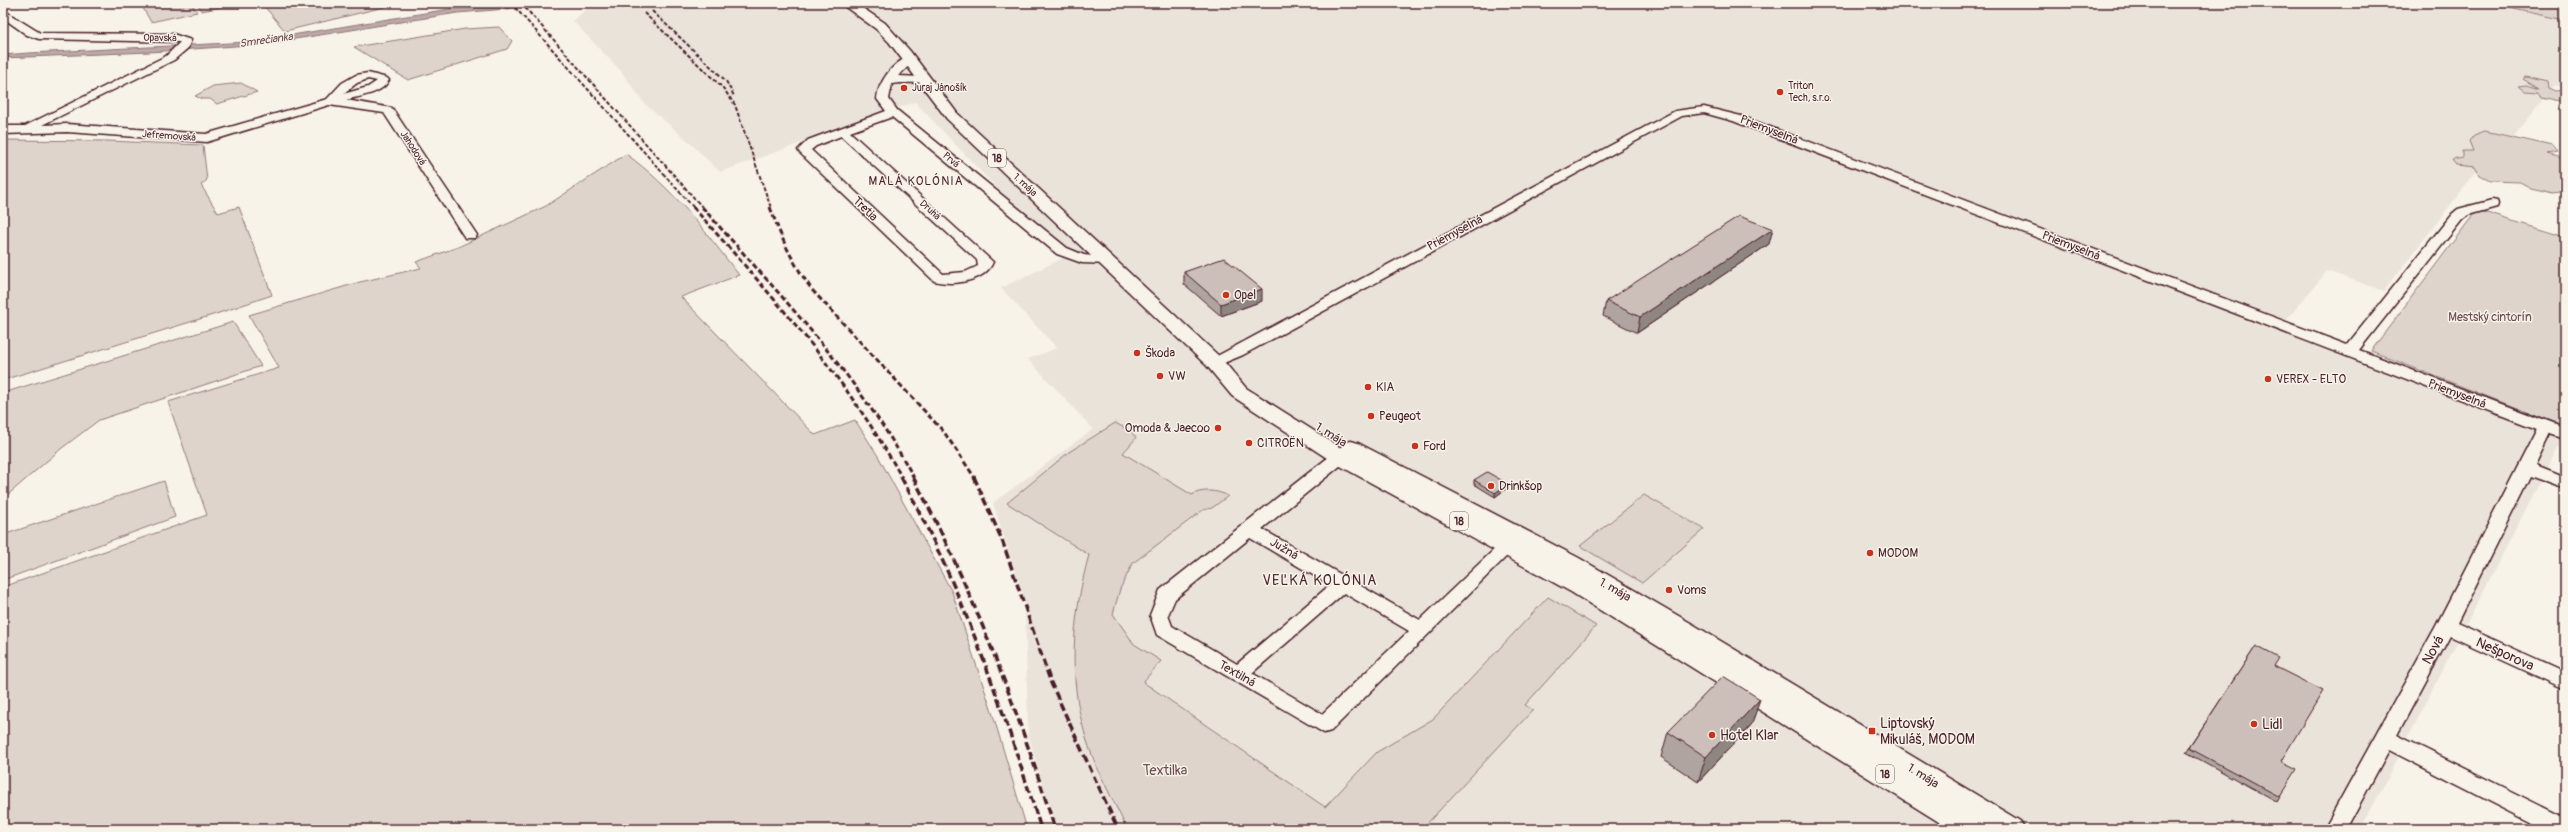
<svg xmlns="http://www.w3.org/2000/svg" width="2568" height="832" font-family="Pangolin,sans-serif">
<rect width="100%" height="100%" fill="#f7f3e8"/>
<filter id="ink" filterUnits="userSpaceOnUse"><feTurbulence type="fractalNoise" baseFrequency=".025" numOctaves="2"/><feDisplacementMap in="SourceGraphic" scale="8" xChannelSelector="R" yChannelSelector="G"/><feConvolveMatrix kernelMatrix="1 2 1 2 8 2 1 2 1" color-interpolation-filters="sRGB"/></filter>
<g filter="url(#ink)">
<path fill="#eae3da" d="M599 3H2490L2565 18V88L2554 85 2514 136 2479 168 2384 291 2327 271 2278 330 2563 437 2361 829H1056L1028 734 1025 602 993 503 1093 429 1028 359 1057 348 1001 288 1063 258 915 102 720 172 686 139 645 104 620 70 573 21 590 6Z"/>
<g fill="#ded4cc" stroke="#947a7c">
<path d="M140 3H191L197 12 151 22Z"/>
<path d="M197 3H241L202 11Z"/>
<path d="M283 3H401L285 31 265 7Z"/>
<path d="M2486 3H2565V20Z"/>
<path d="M499 27 512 41 507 49 408 80 354 47 465 29Z"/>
<path d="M2525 77 2547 82 2548 88 2555 91 2565 90V103L2541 98 2538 93 2525 92 2518 86 2526 85 2539 89 2523 79Z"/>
<path d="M241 83 257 92 217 104 210 99H202L195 96 213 86Z"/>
<path d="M2485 131 2553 146 2558 152 2548 154 2565 159V191L2553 193 2531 188 2520 182 2490 181 2480 176 2475 167 2456 165 2452 160 2462 158V151H2473L2469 141 2474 135Z"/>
<path d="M3 140 108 141 203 145 207 180 201 185 218 213 239 207 272 295 216 314 3 380Z"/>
<path d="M626 154C672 187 705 231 739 275L681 297 815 435 855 420 878 456 952 592 993 715 1027 829H3V587L207 515 168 402 279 368 249 315 360 282 421 268 416 262 458 247 546 206Z"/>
<path d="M2477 210 2565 237V427L2371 351Z"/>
<path d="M233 322 261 366 99 420 62 448 3 499V393Z"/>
<path d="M1115 423 1131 431 1136 438 1123 453 1192 495C1201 489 1218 490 1228 496L1212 508 1203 510 1133 563 1120 589 1113 614 1134 644 1161 661 1143 682 1325 807 1377 752 1433 719 1548 597 1596 626 1525 705 1533 710 1422 829H1127C1111 795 1090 760 1082 723 1068 667 1074 609 1089 555L1007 503 1069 452Z"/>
<path d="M164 481 175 517 3 580V518L6 534Z"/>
<path d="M1644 495 1704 529 1642 583 1580 546Z"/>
</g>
<path fill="#bcaaa7" stroke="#8e7275" d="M519 3H535L507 9 457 13 264 44 150 52 3 58V55L29 53 250 42 455 8Z"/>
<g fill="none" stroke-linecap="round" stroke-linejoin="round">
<defs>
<g id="minor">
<path d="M3 10 40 33 173 34 191 40 188 48 174 60 42 125 67 124 206 134 327 99 342 83 356 75 368 73 387 78 389 80C382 94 360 96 346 100L392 108 477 235 475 238H465L384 113 329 105 207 142 67 132 3 134V126H25L166 56 180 42 39 39 27 35 3 18ZM368 79 377 81 368 87 343 94 357 83Z"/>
<path d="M910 57 915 60 898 76 922 77 928 80C924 84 900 82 892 84L889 99 897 110 1067 248 1084 255 1111 258 1113 261 1111 264 1082 263 1057 254 892 117 850 132 993 262C985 282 953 286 934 281L800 153 798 150 808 140 886 111 877 99C878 83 893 61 910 57ZM841 136 977 260 978 266 965 272 943 274 811 150 816 146Z"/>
<path d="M1704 107 1741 116 2347 345 2452 214 2458 209 2492 200 2497 201 2498 204 2497 207 2468 215 2462 220 2359 350 2565 428V439L2550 434 2535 465 2565 477V489L2530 476 2457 623 2565 672V689L2450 636 2397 735 2565 818V829H2544L2389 750 2346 829H2324L2436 626 2537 429 1733 121 1704 113 1682 116 1243 355 1214 367 1206 362 1675 111Z"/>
<path d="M1350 444 1356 445 1358 449 1356 453 1262 529 1420 620 1502 542 1508 540 1514 542 1517 546 1331 731 1324 733 1157 635 1150 615 1160 590 1344 445ZM1250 538 1330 585 1237 664 1172 626 1168 615 1175 599ZM1344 593 1409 631 1322 714 1252 673Z"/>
</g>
<path id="major" d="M840 3H855L885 23 910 51 957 113 1221 358 1246 388 1341 448 1344 443 1351 441 1358 443 1579 558 1694 625 2020 821 2024 829H1950L1571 592 1333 462 1232 396 1207 366 947 119 889 42 876 29Z"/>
</defs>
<use href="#minor" stroke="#4a1f2b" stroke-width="3"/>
<use href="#major" stroke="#4a1f2b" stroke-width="3"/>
<use href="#minor" fill="#f7f3e8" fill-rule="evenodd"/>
<use href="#major" fill="#f7f3e8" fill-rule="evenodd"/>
<g stroke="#4a1f2b" stroke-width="2" stroke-dasharray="4 2" stroke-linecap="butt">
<path d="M511 3 694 208"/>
<path d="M521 3 703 208"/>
<path d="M652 11 726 81 734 96"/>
<path d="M644 13 723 88 735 105 771 208"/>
</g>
<g stroke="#4a1f2b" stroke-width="3" stroke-dasharray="5.5 3" stroke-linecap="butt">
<path d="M693 207C769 293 847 377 902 478"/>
<path d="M702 207C778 293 859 376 914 478"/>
<path d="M770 207C781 238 793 264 813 291L944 432 975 478"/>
</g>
<g stroke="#4a1f2b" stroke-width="3.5" stroke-dasharray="8 3.5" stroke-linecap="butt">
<path d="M901 477C962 589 1003 708 1041 829"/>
<path d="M913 477C973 590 1017 708 1055 829"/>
<path d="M974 477 1002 540 1051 683 1118 829"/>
</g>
</g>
<g fill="#afa49f" stroke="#4a1f2b">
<path d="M1769 244 1637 333 1603 316 1606 301Z"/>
<path d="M1184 272 1262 301 1221 316 1184 284Z"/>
<path d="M1474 480 1508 484 1507 488 1495 497 1474 484Z"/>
<path d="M2256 646 2274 666 2281 761 2280 797 2277 802 2186 752Z"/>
<path d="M1752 724 1698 782 1661 757 1668 732Z"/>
</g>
<g fill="#8f8682" stroke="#4a1f2b">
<path d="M1773 229 1769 244 1637 333 1640 317Z"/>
<path d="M1262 289V301L1221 316V304Z"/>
<path d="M1508 484 1507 488 1495 497V493Z"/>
<path d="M1760 699 1752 724 1698 782 1706 757Z"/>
</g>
<g fill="#ccbfb9" stroke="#4a1f2b">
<path d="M1739 216 1773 229 1640 317 1606 301Z"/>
<path d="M1224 258 1262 289 1221 304 1184 272Z"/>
<path d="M1487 472 1508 484 1495 493 1474 480Z"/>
<path d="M2256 646 2279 658 2274 666 2323 691 2281 761 2297 769 2280 797 2189 748Z"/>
<path d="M1723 676 1760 699 1706 757 1668 732Z"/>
</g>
</g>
<g fill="#c8321e" stroke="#f7f3e8" stroke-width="1.5">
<circle cx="904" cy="88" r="4"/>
<circle cx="1780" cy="92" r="4"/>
<circle cx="1226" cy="295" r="4"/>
<circle cx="1137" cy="353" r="4"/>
<circle cx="1160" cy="376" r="4"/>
<circle cx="2268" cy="379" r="4"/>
<circle cx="1368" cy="387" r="4"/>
<circle cx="1371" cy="416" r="4"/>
<circle cx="1218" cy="428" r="4"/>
<circle cx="1249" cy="443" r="4"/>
<circle cx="1415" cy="446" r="4"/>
<circle cx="1491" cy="486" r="4"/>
<circle cx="1870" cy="553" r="4"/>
<circle cx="1669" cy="590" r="4"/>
<circle cx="2254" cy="724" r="4"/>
<rect x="1868" y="727" width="8" height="8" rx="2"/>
<circle cx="1712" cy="735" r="4"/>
</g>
<g text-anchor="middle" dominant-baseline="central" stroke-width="3" stroke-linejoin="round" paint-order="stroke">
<g font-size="10" fill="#4a1f2b" stroke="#f7f3e8">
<text transform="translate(160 38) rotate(1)">Opavská</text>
<text transform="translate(169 136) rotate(4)">Jefremovská</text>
<text transform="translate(413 148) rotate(57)">Jahodová</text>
<text transform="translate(951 160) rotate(40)">Prvá</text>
<text transform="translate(1025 185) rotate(43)">1. mája</text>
<text transform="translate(930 210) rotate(42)">Druhá</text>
</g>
<g font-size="10" fill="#4a1f2b" stroke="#f7f3e8" text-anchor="start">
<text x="1788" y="86">Triton<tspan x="1788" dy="12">Tech, s.r.o.</tspan></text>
<text x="912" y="88">Juraj Jánošík</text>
</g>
<g font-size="11" font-style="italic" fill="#6c4950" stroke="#f7f3e8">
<text transform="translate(266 40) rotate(-8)">Smrečianka</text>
</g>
<g fill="#f7f3e8" stroke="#7e5f64" stroke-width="1">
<rect x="988" y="149" width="18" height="18" rx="3"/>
<rect x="1450" y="512" width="18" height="18" rx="3"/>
<rect x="1876" y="765" width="18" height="18" rx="3"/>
</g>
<g font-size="11" font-weight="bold" fill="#4a1f2b">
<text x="997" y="158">18</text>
<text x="1459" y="521">18</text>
<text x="1885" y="774">18</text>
</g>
<g font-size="12" fill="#4a1f2b" stroke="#f7f3e8">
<text transform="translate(1769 130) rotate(21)">Priemyselná</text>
<text transform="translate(865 209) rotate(44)">Tretia</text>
<text transform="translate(1455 233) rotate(-28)">Priemyselná</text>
<text transform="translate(2071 246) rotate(21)">Priemyselná</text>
<text transform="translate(2457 394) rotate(21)">Priemyselná</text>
<text transform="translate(1331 435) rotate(32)">1. mája</text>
<text transform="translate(1284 549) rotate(31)">Južná</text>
<text transform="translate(1615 590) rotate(30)">1. mája</text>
<text transform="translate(1237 674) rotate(30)">Textilná</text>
<text transform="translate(1923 776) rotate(32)">1. mája</text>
</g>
<g font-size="12" letter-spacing="1" fill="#4a1f2b" stroke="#f7f3e8">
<text x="916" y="181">MALÁ KOLÓNIA</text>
</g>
<g font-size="12" fill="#4a1f2b" stroke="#f7f3e8" text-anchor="start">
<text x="1234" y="295">Opel</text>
<text x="1145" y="353">Škoda</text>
<text x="1168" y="376">VW</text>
<text x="2276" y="379">VEREX - ELTO</text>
<text x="1376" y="387">KIA</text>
<text x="1379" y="416">Peugeot</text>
<text x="1210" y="428" text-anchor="end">Omoda &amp; Jaecoo</text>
<text x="1257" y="443">CITROËN</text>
<text x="1423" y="446">Ford</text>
<text x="1499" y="486">Drinkšop</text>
<text x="1878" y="553">MODOM</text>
<text x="1677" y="590">Voms</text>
</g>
<g font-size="12" fill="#6f4c53" stroke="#f7f3e8">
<text x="2490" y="317">Mestský cintorín</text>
</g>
<g font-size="14" letter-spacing="1" fill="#4a1f2b" stroke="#f7f3e8">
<text x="1320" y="580">VEĽKÁ KOLÓNIA</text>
</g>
<g font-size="14" fill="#4a1f2b" stroke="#f7f3e8">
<text transform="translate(2433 650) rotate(-61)">Nová</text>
<text transform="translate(2505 654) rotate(24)">Nešporova</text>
</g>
<g font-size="14" fill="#4a1f2b" stroke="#f7f3e8" text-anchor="start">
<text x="1880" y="723">Liptovský<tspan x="1880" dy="16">Mikuláš, MODOM</tspan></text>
<text x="2262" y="724">Lidl</text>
<text x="1720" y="735">Hotel Klar</text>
</g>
<g font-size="14" fill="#6f4c53" stroke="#f7f3e8">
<text x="1165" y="770">Textilka</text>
</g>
</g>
<rect width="2568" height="832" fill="none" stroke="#f7f3e8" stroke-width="16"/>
<rect x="8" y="8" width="2552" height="816" fill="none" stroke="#4a1f2b" stroke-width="1.5" filter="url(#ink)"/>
</svg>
